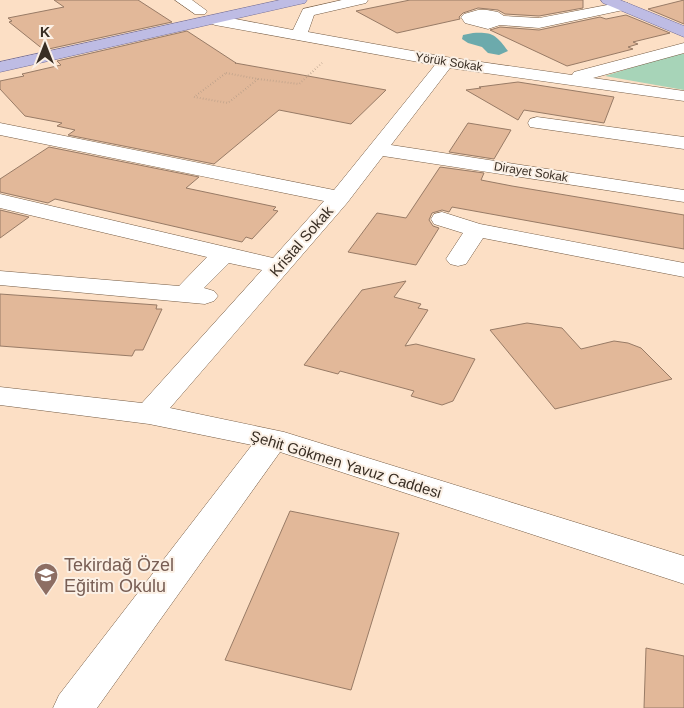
<svg xmlns="http://www.w3.org/2000/svg" width="684" height="708" font-family="Helvetica,sans-serif">
<rect width="100%" height="100%" fill="#fcdfc5"/>
<path fill="#a7d4b8" d="M675 54H684V90L605 76Z"/>
<path fill="#6caaac" d="M473 33C493 32 496 35 508 51L499 55 488 53 482 47 468 43 462 39 463 35Z"/>
<g fill="#e2b899" stroke="#987b66">
<path d="M54 0H138L172 22 44 50 9 22 12 21 8 18 64 7Z"/>
<path d="M410 0H583V8L539 16 505 14 498 10 478 8 463 13 459 17 460 19 397 33 356 11Z"/>
<path d="M684 0V24L648 9Z"/>
<path d="M626 15 670 33 633 42 638 44 628 47 633 49 567 66 490 30 500 27 539 30 600 17 606 19Z"/>
<path d="M187 31 236 63H235L386 90 351 124 279 110 214 164 68 135 75 130 57 126 62 123 25 116 0 89V81L24 76 22 74 61 65 57 61Z"/>
<path d="M518 82 614 97 604 123 524 110 518 120 466 90 481 88 479 87Z"/>
<path d="M468 123 511 130 494 159 449 152Z"/>
<path d="M49 147 199 177 186 188 276 207 273 210 278 211 252 239 246 237 242 242 55 199 48 203 0 192V179Z"/>
<path d="M440 167 484 173 481 180 512 186 684 215V249L452 207 449 212 442 210 432 213 429 220 433 226 439 228 416 265 348 252 377 213 406 218Z"/>
<path d="M0 210 29 217 0 238Z"/>
<path d="M406 281 394 297 421 304 418 308 428 310 405 346 416 344 475 359 453 401 442 405 411 396 414 391 340 371 338 374 304 365 362 290Z"/>
<path d="M0 294 157 305 156 309H162L143 350H135L132 356 0 346Z"/>
<path d="M527 323 562 328 581 349 614 341 628 343 641 348 672 379 555 409 490 330Z"/>
<path d="M290 511 399 533 351 690 225 660Z"/>
<path d="M646 648 684 656V708H644Z"/>
</g>
<g fill="none" stroke-linecap="round" stroke-linejoin="round">
<defs>
<g id="minor">
<path d="M175 0H192L207 11 205 14H195Z"/>
<path d="M342 0H368L366 3 314 15 308 32 446 57 572 75 574 72 684 43V53L593 78 684 91V101L450 68 391 145 684 190V202L383 156 347 203 170 408 284 432 684 556V584L280 452 97 708H53L59 695 252 445 149 424 0 405V387L142 403 262 270 229 263 204 288 214 291 218 296 214 301 205 304 0 285V271L179 286 207 257 0 208V194L273 258 324 201 0 135V123L334 190 435 65 215 25 210 23 207 20 210 17 215 15 293 30 303 9Z"/>
<path d="M623 2 628 3 630 6 628 9 539 28 500 25 488 29 465 23 461 17 464 14 478 10H487L498 12 504 16 539 18Z"/>
<path d="M537 117 684 137V149L530 127 528 123 530 119Z"/>
<path d="M442 212 480 224 684 263V277L483 238 466 264 458 266 450 264 446 259 463 233 434 224 431 219 434 214Z"/>
</g>
<g id="major">
<path d="M280 0H307L305 3 300 4 0 72V62Z"/>
<path d="M601 0H620L684 26V37L603 3Z"/>
</g>
</defs>
<use href="#minor" stroke="#755c45" stroke-width="1"/>
<use href="#major" stroke="#736d95" stroke-width="1"/>
<g stroke="#ad9784" stroke-width="2" stroke-dasharray="0.5 2.5" stroke-linecap="butt">
<path d="M226 73 258 79 228 103 194 97Z"/>
<path d="M258 79 299 84 322 63"/>
</g>
<use href="#minor" fill="#fff" fill-rule="evenodd"/>
<use href="#major" fill="#bebce4" fill-rule="evenodd"/>
</g>
<defs>
<symbol id="school-pin" viewBox="-11 -11 22 30"><path d="M0 17L-7.5 6A9.5 9.5 0 1 1 7.5 6Z" fill="#8d6e63" stroke="#fbf0e5"/><path d="M0-5L7-2L0 1L-7-2ZM-4 1L0 2.5L4 1V4Q0 6-4 4Z" fill="#fff"/></symbol>
</defs>
<g fill-rule="evenodd">
<use href="#school-pin" x="32" y="561" width="28" height="38"/>
</g>
<g text-anchor="middle" dominant-baseline="central" stroke-width="4" stroke-linejoin="round" paint-order="stroke">
<g font-size="12" fill="#382d23" stroke="#fbf0e5">
<text transform="translate(449 62) rotate(9)">Yörük Sokak</text>
<text transform="translate(531 172) rotate(9)">Dirayet Sokak</text>
</g>
<g font-size="15" fill="#382d23" stroke="#fbf0e5">
<text transform="translate(301 241) rotate(-49)">Kristal Sokak</text>
<text transform="translate(346 464) rotate(17)">Şehit Gökmen Yavuz Caddesi</text>
</g>
<g font-size="18" fill="#785e54" stroke="#fbf0e5" text-anchor="start">
<text x="64" y="565">Tekirdağ Özel<tspan x="64" dy="21">Eğitim Okulu</tspan></text>
</g>
</g>
<g transform="translate(45 45)" stroke="#fbf0e5" stroke-width="4" paint-order="stroke">
<path d="M0-4L9 19L0 12L-9 19Z" fill="#382d23"/>
<text y="-8" font-size="14" font-weight="bold" text-anchor="middle" fill="#382d23">K</text>
</g>
</svg>
